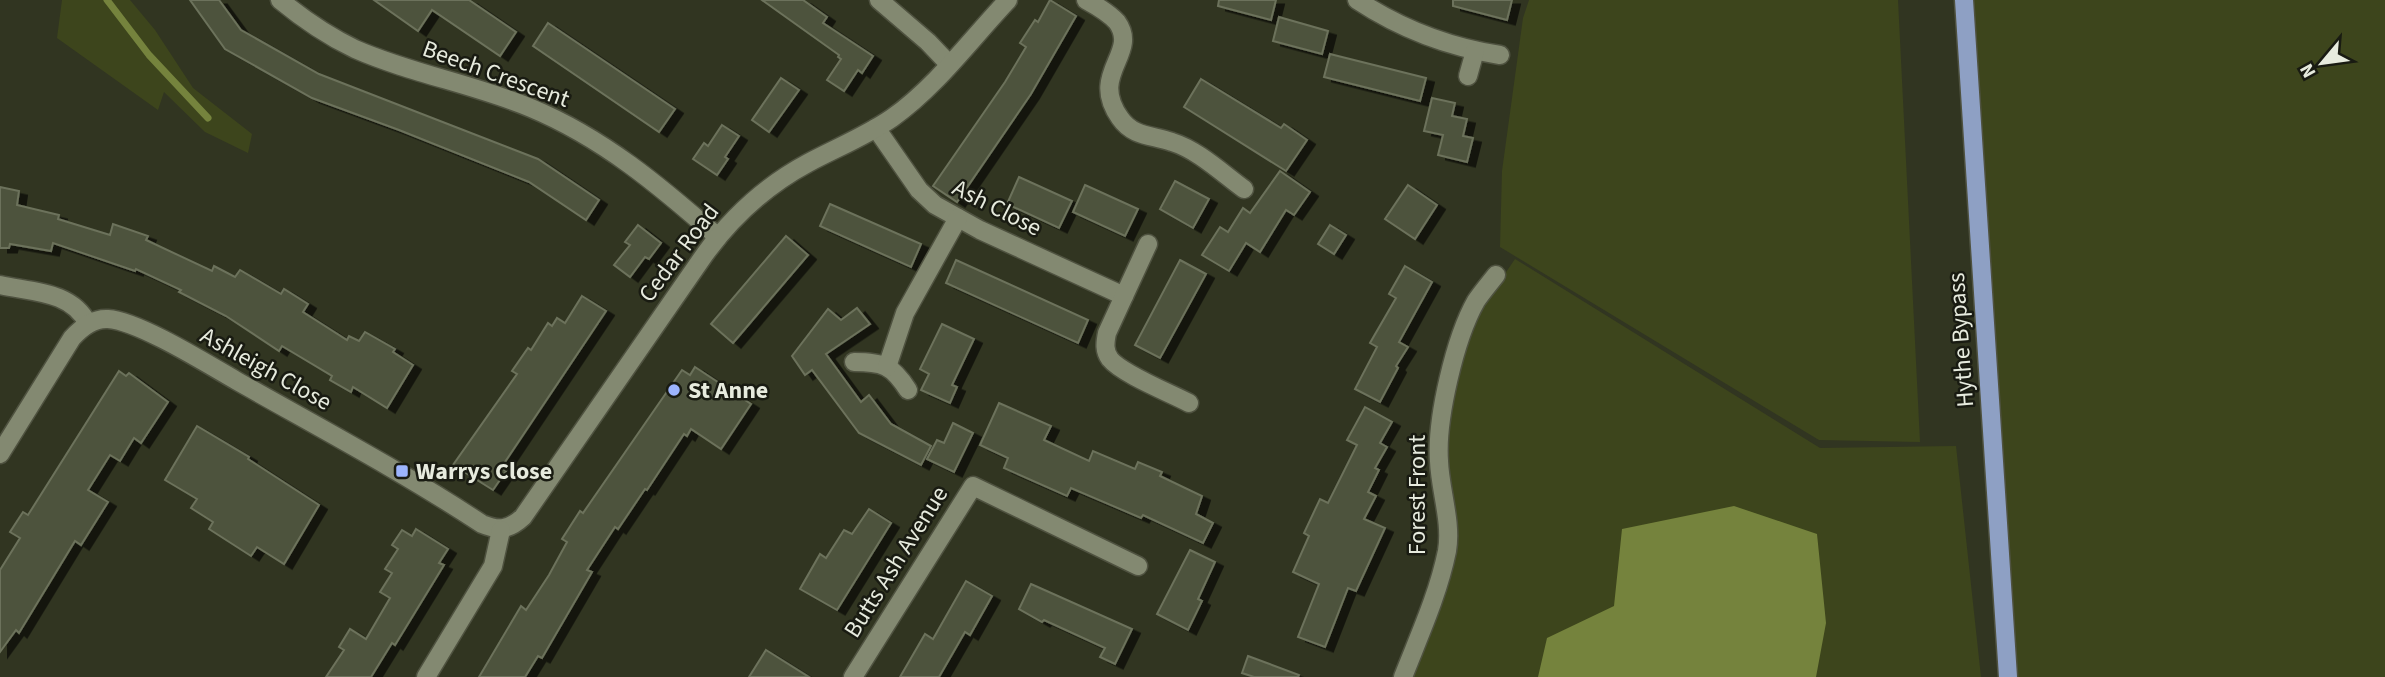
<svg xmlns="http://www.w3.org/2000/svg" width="2385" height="677" font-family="'Source Sans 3',sans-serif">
<defs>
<filter id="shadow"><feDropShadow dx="8" dy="4.5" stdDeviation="0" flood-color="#0009"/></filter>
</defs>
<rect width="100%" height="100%" fill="#313521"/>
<g fill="#3d451c">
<path d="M62 0H130L155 30 193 88 252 134 248 153 205 132 164 92 158 110 57 38Z"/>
<path d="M1529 0H1898L1920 442 1819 440 1500 247 1502 171 1523 18Z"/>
<path d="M1973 0H2385V677H2018Z"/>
<path d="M1515 259 1820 448 1956 446 1981 677H1411L1458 542 1444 457 1460 366 1483 306Z"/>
</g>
<path fill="#75833d" d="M1734 506 1817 534 1826 623 1816 677H1538L1547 638 1614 606 1622 529Z"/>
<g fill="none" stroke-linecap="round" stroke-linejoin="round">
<path stroke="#75833d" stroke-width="7" d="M107 0 149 55 208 118"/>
</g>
<g fill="#4e533d" stroke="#6c725b" stroke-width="2" filter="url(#shadow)">
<path d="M190 0H219L241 30 319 74 538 159 599 200 586 220 529 182 399 130 312 98 225 49Z"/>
<path d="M374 0H469L516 32 500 56 432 10 418 31Z"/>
<path d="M762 0H803L827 17 823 23 873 56 862 73 858 70 844 91 827 80 841 59 838 57 839 55Z"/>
<path d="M1050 0 1076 16 1031 94 957 202 933 186 1005 82 1026 47 1020 43 1035 20 1038 22Z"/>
<path d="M1219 0H1276L1271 20 1218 6Z"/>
<path d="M1453 0H1512L1507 20 1453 6Z"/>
<path d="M1279 17 1328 31 1322 54 1273 41Z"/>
<path d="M548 23 675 109 659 132 533 46Z"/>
<path d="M1330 54 1426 78 1420 101 1324 77Z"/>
<path d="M781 78 799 90 769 132 752 120Z"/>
<path d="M1201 79 1281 128 1284 124 1307 140 1286 171 1184 107Z"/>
<path d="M1432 98 1455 103 1452 116 1467 119 1463 136 1473 138 1467 162 1438 155 1443 135 1424 131Z"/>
<path d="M722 125 739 136 725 157 728 159 717 175 693 159 704 143 708 146Z"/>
<path d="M1280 171 1310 192 1294 215 1286 210 1260 252 1246 243 1229 271 1202 255 1220 227 1228 232 1243 208 1250 213Z"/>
<path d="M1019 177 1072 201 1059 228 1007 204Z"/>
<path d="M1175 181 1209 199 1193 228 1160 209Z"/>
<path d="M1085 185 1138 209 1125 236 1073 212Z"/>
<path d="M1408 185 1437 205 1415 239 1385 219Z"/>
<path d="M0 187 19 191 17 205 59 215 58 219 110 235 113 224 148 236 146 240 212 271 214 266 235 277 240 270 281 294 284 289 308 304 303 312 347 340 349 336 359 341 365 332 395 349 393 352 413 365 387 408 353 387 351 392 330 380 332 376 282 346 279 351 226 316 179 292 181 290 136 269 135 271 53 243 51 251 10 244 9 248H0Z"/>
<path d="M830 204 921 244 911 267 820 226Z"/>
<path d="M638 225 661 243 649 259 645 257 630 277 614 265 630 245 625 242Z"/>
<path d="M1330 225 1346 235 1334 254 1318 244Z"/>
<path d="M786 236 808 255 733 343 711 324Z"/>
<path d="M956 260 1088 320 1078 343 946 283Z"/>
<path d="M1180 260 1206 274 1160 358 1135 345Z"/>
<path d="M1405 266 1432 282 1399 342 1408 347 1396 366 1398 368 1380 402 1355 389 1377 347 1370 343 1396 298 1389 294Z"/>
<path d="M582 296 606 311 501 468 506 471 493 490 453 465 517 374 512 371 528 348 531 350 548 323 552 326 557 318 565 323Z"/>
<path d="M857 308 870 324 826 354 861 402 869 395 891 424 931 446 921 465 859 433 812 370 805 375 792 356 828 309 841 320Z"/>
<path d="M942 324 974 339 952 385 957 387 950 403 921 390 929 374 920 369Z"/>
<path d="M695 367 751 404 721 449 691 429 687 436 684 434 647 490 645 489 618 529 615 527 587 570 592 572 542 658 538 656 525 677H479L521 606 526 610 549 575 567 542 562 539 580 511 583 513 682 370 690 375Z"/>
<path d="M119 371 126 376 129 373 168 402 141 443 134 438 120 461 110 455 88 490 108 502 81 545 75 541 19 633 16 630 0 652V570L20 538 10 532 23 512 28 515Z"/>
<path d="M999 403 1051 426 1044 440 1089 461 1093 451 1135 469 1138 462 1162 472 1160 476 1202 496 1196 514 1213 523 1203 543 1143 515 1141 518 1071 488 1067 496 1004 468 1008 458 980 445Z"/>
<path d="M1365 407 1392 422 1380 443 1387 447 1375 468 1379 470 1368 492 1376 496 1364 519 1385 528 1356 591 1348 588 1325 647 1298 637 1319 584 1293 572 1309 536 1304 533 1320 499 1328 503 1357 445 1347 440Z"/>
<path d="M953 423 973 433 954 472 927 459 937 440 944 443Z"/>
<path d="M197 426 249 457 248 459 319 505 284 564 257 547 251 556 209 529 213 522 191 508 197 499 165 480Z"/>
<path d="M869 509 891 523 837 610 800 589 820 554 826 558 844 530 852 534Z"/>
<path d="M416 529 448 549 439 563 444 565 395 645 392 643 371 677H326L344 650 339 647 350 629 366 639 390 598 380 592 392 573 385 569 398 549 392 545 402 530 412 536Z"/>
<path d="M1190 550 1215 562 1198 599 1202 601 1188 630 1157 614Z"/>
<path d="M966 581 992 596 970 635 965 632 939 677H900L925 634 933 639Z"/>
<path d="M1031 584 1132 629 1115 664 1100 657 1105 648 1044 620 1042 622 1019 609Z"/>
<path d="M766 650 809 677H749Z"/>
<path d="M1248 656 1299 675 1298 677H1254L1242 673Z"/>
</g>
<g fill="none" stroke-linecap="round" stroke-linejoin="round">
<defs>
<g id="minor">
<path d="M280 0C303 19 328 36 355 49 412 74 474 84 531 108 603 138 660 186 718 237"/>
<path d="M879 0 928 42 949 64"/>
<path d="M1086 0C1097 6 1109 13 1117 22 1140 54 1088 73 1120 118 1133 137 1152 135 1172 142 1198 150 1222 173 1244 189"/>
<path d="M1357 0C1401 29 1448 47 1500 55"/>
<path d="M1468 76 1475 51"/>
<path d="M876 128 919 190 935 205 980 230 1124 296"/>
<path d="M1148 244 1107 333C1105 343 1104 351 1110 359 1122 374 1170 393 1189 403"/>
<path d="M0 285C32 292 72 291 88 324"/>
<path d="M854 362C883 362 892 365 908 390"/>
<path d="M887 367 905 313 958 218"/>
<path d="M0 454 72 338C81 328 93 318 108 319 139 321 209 365 237 381 320 428 403 472 482 524 499 531 509 530 523 517L705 254C732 217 767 185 808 163 836 148 866 136 892 118 937 86 971 39 1008 0"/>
<path d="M426 677 493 566 501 530"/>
<path d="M853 677 973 486 1138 566"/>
<path d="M1403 677C1419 636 1438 595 1447 551 1452 522 1440 490 1439 461 1436 419 1455 338 1476 301 1482 292 1489 284 1496 275"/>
</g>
<path id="major" d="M1964 0 2008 677"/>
</defs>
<use href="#minor" stroke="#4f5240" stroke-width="21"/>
<use href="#major" stroke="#4f5240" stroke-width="21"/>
<use href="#minor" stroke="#838971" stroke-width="18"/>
<use href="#major" stroke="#8ea0c4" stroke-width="18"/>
</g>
<g fill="#9cb4fd" stroke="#191b12" stroke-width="2.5">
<circle cx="674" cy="390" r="7"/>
<rect x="395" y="464" width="14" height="14" rx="3.5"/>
</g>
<g text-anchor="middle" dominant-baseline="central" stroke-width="5" stroke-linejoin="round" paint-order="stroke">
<g font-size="24" fill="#e7ebde" stroke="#191b12">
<text transform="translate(496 74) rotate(20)">Beech Crescent</text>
<text transform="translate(997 208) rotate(27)">Ash Close</text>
<text transform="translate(679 253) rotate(-53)">Cedar Road</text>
<text transform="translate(1961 340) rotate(-94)">Hythe Bypass</text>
<text transform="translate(266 369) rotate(29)">Ashleigh Close</text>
<text transform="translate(1417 495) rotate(-90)">Forest Front</text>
<text transform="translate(896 562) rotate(-58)">Butts Ash Avenue</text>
</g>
<g font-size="24" font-weight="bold" fill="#e7ebde" stroke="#191b12" text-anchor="start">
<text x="688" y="390">St Anne</text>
<text x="416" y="471">Warrys Close</text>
</g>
</g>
<g transform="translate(2322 63) rotate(241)" stroke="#191b12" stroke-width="5" paint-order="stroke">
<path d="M0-5L12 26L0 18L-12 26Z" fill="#e7ebde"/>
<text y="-10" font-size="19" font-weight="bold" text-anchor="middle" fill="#e7ebde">N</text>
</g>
</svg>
